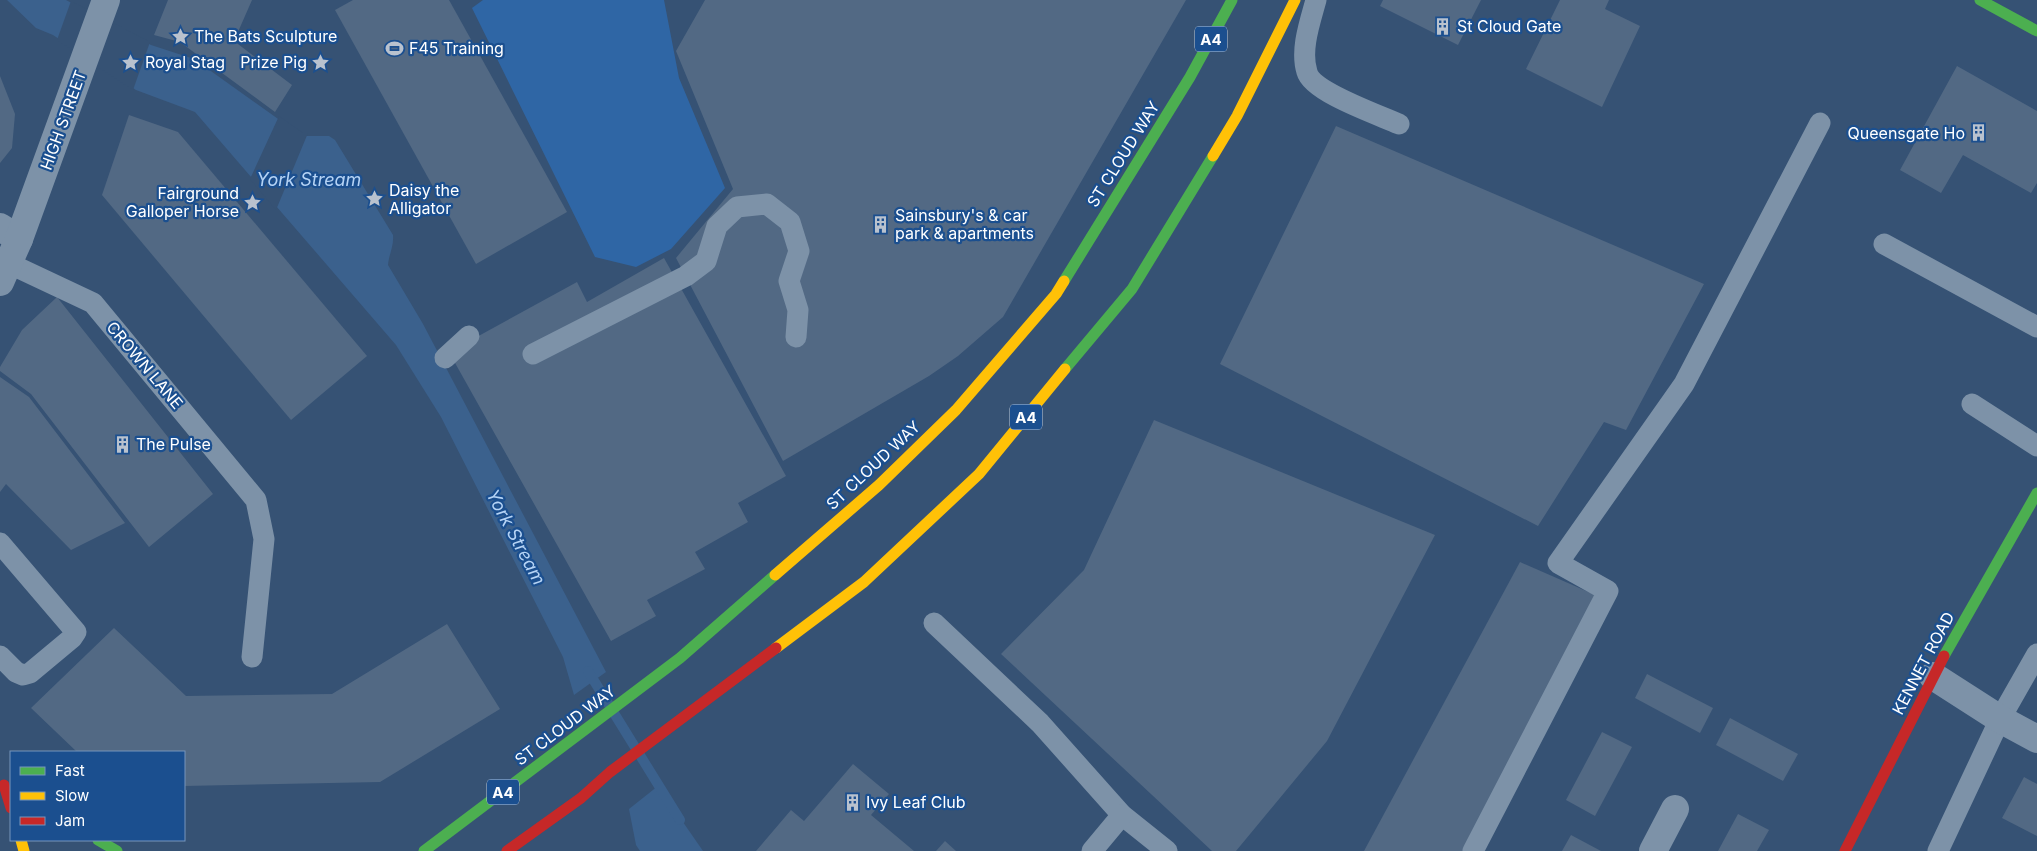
<svg xmlns="http://www.w3.org/2000/svg" width="2037" height="851" font-family="Inter,sans-serif">
<rect width="100%" height="100%" fill="#365274"/>
<path fill="#2f66a5" d="M483 0H664L679 78 725 188 671 249 636 267 595 257 472 8Z"/>
<g fill="#3b618d">
<path d="M7 0H66L151 45 194 59 302 136H329L335 140 393 235C394 246 389 254 388 265L423 324 606 672 574 695 563 657 441 417 396 345 195 112 136 90 53 35 36 28Z"/>
<path d="M658 786 703 851H640L636 845 629 809Z"/>
</g>
<g fill="#365274">
<path d="M71 1 150 42 133 90 57 40Z"/>
<path d="M279 116 303 133H308L276 210 250 179Z"/>
</g>
<g fill="none" stroke-linecap="round" stroke-linejoin="round">
<path stroke="#3b618d" stroke-width="10" d="M588 671 680 820"/>
</g>
<g fill="#526984">
<path d="M168 0H252L234 41 292 85 275 112 180 42 154 35Z"/>
<path d="M353 0H449L567 212 476 264 335 10Z"/>
<path d="M705 0H1186L1003 317 958 356 929 376 783 461 676 258 733 189 676 51Z"/>
<path d="M1383 0H1481L1458 45 1380 6Z"/>
<path d="M1560 0H1609L1605 9 1640 26 1602 107 1526 69Z"/>
<path d="M1957 66 2037 111V183L2031 193 1963 155 1941 193 1900 170Z"/>
<path d="M0 76 15 114 12 148 0 163Z"/>
<path d="M129 115 178 132 367 356 291 420 102 195Z"/>
<path d="M1336 126 1704 284 1626 430 1604 422 1538 526 1220 364Z"/>
<path d="M664 258 786 476 738 503 748 522 695 552 705 569 647 600 656 616 611 641 450 354 453 350 577 282 587 302Z"/>
<path d="M57 297 213 494 149 547 31 394 0 371V367L22 330Z"/>
<path d="M0 377 29 397 125 523 71 550 6 484 0 492Z"/>
<path d="M1154 420 1435 535 1327 741 1236 851H1212L1001 654 1084 570Z"/>
<path d="M1520 562 1600 597 1466 851H1364Z"/>
<path d="M447 624 500 709 380 782 184 786V752H77L31 708 114 628 186 696 332 694Z"/>
<path d="M1647 674 1713 708 1700 733 1635 698Z"/>
<path d="M1730 718 1798 754 1783 781 1716 745Z"/>
<path d="M1602 732 1632 747 1595 816 1566 800Z"/>
<path d="M853 764 889 794 871 815 914 851H756L791 810 804 821Z"/>
<path d="M2024 777 2037 784V836L2002 818Z"/>
<path d="M1738 814 1769 830 1757 851H1718Z"/>
<path d="M1571 835 1601 851H1562Z"/>
<path d="M945 841 956 851H936Z"/>
</g>
<g fill="none" stroke-linecap="round" stroke-linejoin="round">
<g stroke="#7d92a8" stroke-width="21">
<path d="M1316 0C1310 22 1300 50 1307 72 1312 92 1379 115 1399 124"/>
<path d="M1884 244 2037 327"/>
<path d="M8 263 93 303 256 500 264 539 252 657"/>
<path d="M533 354 686 276 706 261 717 226 737 207 767 204 790 222 799 251 789 281 798 310 796 337"/>
<path d="M445 358 469 336"/>
<path d="M1972 404 2037 446"/>
<path d="M0 543 76 632 72 638 30 673 23 675 16 672 0 656"/>
<path d="M934 623 1040 723 1122 815 1167 851"/>
<path d="M1092 851 1122 815"/>
<path d="M1473 851 1608 591 1558 563 1684 384 1820 123"/>
<path d="M1938 851 2000 719 2037 654"/>
</g>
<g stroke="#7d92a8" stroke-width="28">
<path d="M0 227 19 239"/>
<path d="M0 282 19 239 106 0"/>
<path d="M1933 676 2000 719 2037 739"/>
<path d="M1653 851 1675 809"/>
</g>
<g stroke="#4caf50" stroke-width="11">
<path d="M1980 0 2037 31"/>
<path d="M1064 281 1190 77 1232 0"/>
<path d="M1065 369 1132 289 1213 156"/>
<path d="M1944 656 2037 493"/>
<path d="M98 840 117 851"/>
<path d="M424 851 680 658 775 575"/>
</g>
<g stroke="#ffc107" stroke-width="11">
<path d="M1213 156 1237 116 1295 0"/>
<path d="M775 575 879 485 956 410 1056 294 1064 281"/>
<path d="M776 648 864 582 979 474 1065 369"/>
<path d="M21 840 24 851"/>
</g>
<g stroke="#c62828" stroke-width="11">
<path d="M4 785 11 808"/>
<path d="M507 851 581 798 610 772 776 648"/>
<path d="M1845 851 1944 656"/>
</g>
</g>
<defs>
<symbol id="building-bare" viewBox="-9 -9 18 18"><path d="M-4-6H4V6H1V3H-1V6H-4ZM-2.5-4.3h1.7v1.8h-1.7ZM.8-4.3h1.7v1.8H.8ZM-2.5-1h1.7V.8h-1.7ZM.8-1h1.7V.8H.8Z" fill="#b9c2ce" stroke="#1b4f8f" stroke-width="2.5" paint-order="stroke"/></symbol>
<symbol id="sight-bare" viewBox="-9 -9 18 18"><path d="M0-6L1.8-2.2L6-1.7L2.9 1.2L3.7 5.4L0 3.3L-3.7 5.4L-2.9 1.2L-6-1.7L-1.8-2.2Z" fill="#b9c2ce" stroke="#1b4f8f" stroke-width="2.5" paint-order="stroke"/></symbol>
<symbol id="stadium-bare" viewBox="-9 -9 18 18"><path d="M0-5a6.5 5 0 1 0 0 10a6.5 5 0 1 0 0-10ZM-3.5-1.8h7v3.6h-7Z" fill="#b9c2ce" stroke="#1b4f8f" stroke-width="2.5" paint-order="stroke"/></symbol>
</defs>
<g fill-rule="evenodd">
<use href="#building-bare" x="1430" y="14" width="25" height="25"/>
<use href="#sight-bare" x="168" y="24" width="25" height="25"/>
<use href="#stadium-bare" x="382" y="36" width="25" height="25"/>
<use href="#sight-bare" x="118" y="50" width="25" height="25"/>
<use href="#sight-bare" x="308" y="50" width="25" height="25"/>
<use href="#building-bare" x="1966" y="120" width="25" height="25"/>
<use href="#sight-bare" x="362" y="186" width="25" height="25"/>
<use href="#sight-bare" x="240" y="190" width="25" height="25"/>
<use href="#building-bare" x="868" y="212" width="25" height="25"/>
<use href="#building-bare" x="110" y="432" width="25" height="25"/>
<use href="#building-bare" x="840" y="790" width="25" height="25"/>
</g>
<g text-anchor="middle" dominant-baseline="central" stroke-width="4.5" stroke-linejoin="round" paint-order="stroke">
<g fill="#1b4f8f" stroke="#bbcadd" stroke-width="1">
<rect x="1195" y="26.5" width="32" height="25" rx="4"/>
<rect x="1010" y="404.5" width="32" height="25" rx="4"/>
<rect x="487" y="779.5" width="32" height="25" rx="4"/>
</g>
<g font-size="15" font-weight="bold" fill="#fff">
<text x="1211" y="39">A4</text>
<text x="1026" y="417">A4</text>
<text x="503" y="792">A4</text>
</g>
<g font-size="16" fill="#fff" stroke="#1b4f8f" text-anchor="start">
<text x="1457" y="26">St Cloud Gate</text>
<text x="194" y="36">The Bats Sculpture</text>
<text x="409" y="48">F45 Training</text>
<text x="145" y="62">Royal Stag</text>
<text x="307" y="62" text-anchor="end">Prize Pig</text>
<text x="1965" y="133" text-anchor="end">Queensgate Ho</text>
<text x="389" y="190">Daisy the<tspan x="389" dy="18">Alligator</tspan></text>
<text x="239" y="193" text-anchor="end">Fairground<tspan x="239" dy="18">Galloper Horse</tspan></text>
<text x="895" y="215">Sainsbury's &amp; car<tspan x="895" dy="18">park &amp; apartments</tspan></text>
<text x="136" y="444">The Pulse</text>
<text x="866" y="802">Ivy Leaf Club</text>
</g>
<g font-size="16" fill="#fff" stroke="#1b4f8f">
<text transform="translate(63 120) rotate(-70)">HIGH STREET</text>
<text transform="translate(1123 154) rotate(-58)">ST CLOUD WAY</text>
<text transform="translate(145 365) rotate(50)">CROWN LANE</text>
<text transform="translate(873 465) rotate(-43)">ST CLOUD WAY</text>
<text transform="translate(1923 663) rotate(-62)">KENNET ROAD</text>
<text transform="translate(565 725) rotate(-37)">ST CLOUD WAY</text>
</g>
<g font-size="18" font-style="italic" fill="#b5d3f5" stroke="#1b4f8f">
<text x="309" y="179">York Stream</text>
<text transform="translate(516 537) rotate(62)">York Stream</text>
</g>
</g>
<rect x="10" y="751" width="175" height="90" fill="#1b4f8f" stroke="#7695bc"/>
<rect x="20" y="767" width="25" height="8" fill="#4caf50" stroke="#7695bc"/>
<text x="55" y="776" font-size="15" fill="#ffffff">Fast</text>
<rect x="20" y="792" width="25" height="8" fill="#ffc107" stroke="#7695bc"/>
<text x="55" y="801" font-size="15" fill="#ffffff">Slow</text>
<rect x="20" y="817" width="25" height="8" fill="#c62828" stroke="#7695bc"/>
<text x="55" y="826" font-size="15" fill="#ffffff">Jam</text>
</svg>
